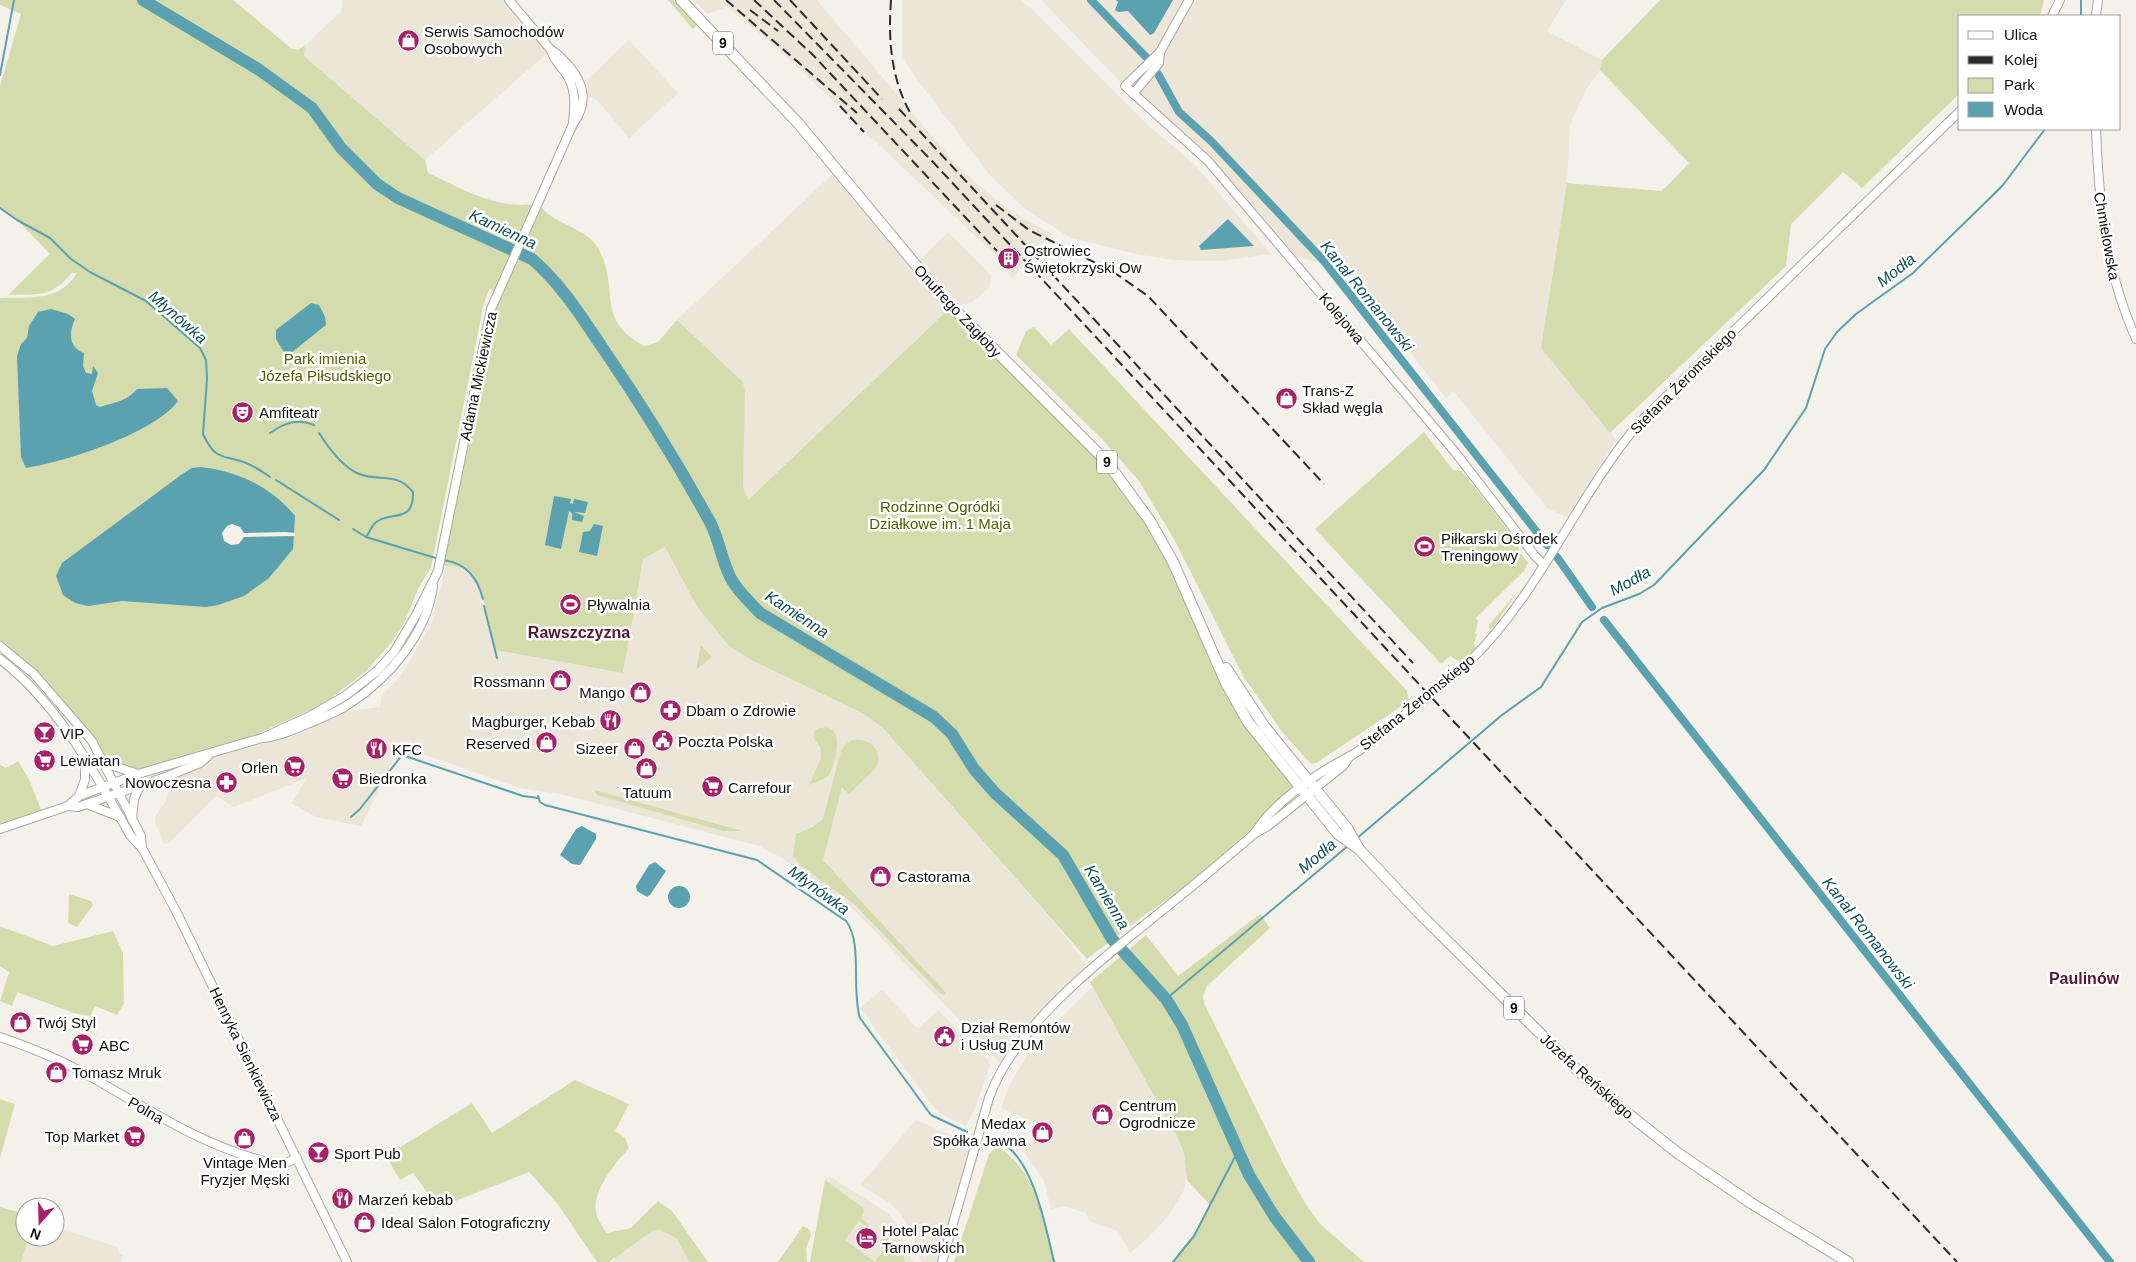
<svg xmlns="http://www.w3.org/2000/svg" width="2136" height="1262" font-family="Helvetica,sans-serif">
<rect width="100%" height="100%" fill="#f4f1eb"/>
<g fill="#ece6d9">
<path d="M342 0H509L551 50 425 160 304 56 305 45 341 12Z"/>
<path d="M694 0H817L955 163 986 192 1016 214 1052 234 1012 278 994 254 775 46 727 7 707 14Z"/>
<path d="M902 0H1020L1032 9 1148 125 1194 164 1271 254 1219 261 1174 260 1136 254 1071 238 1024 208 989 174 913 74 902 55Z"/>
<path d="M1041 0H1566L1547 31 1602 60 1600 70 1586 90 1570 125 1567 183 1541 348 1616 440 1567 517 1548 509 1454 392 1446 398 1345 270 1288 254 1208 161 1128 90Z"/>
<path d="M629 40 678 93 629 138 597 100 584 94 588 79Z"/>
<path d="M837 170 951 307 748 500 743 486V419L745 402 743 382 677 320Z"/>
<path d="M948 232 991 275 990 287 971 303 960 305 920 260Z"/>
<path d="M665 547 696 605 728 645 753 661 864 714 883 728 1058 927 1088 967 1003 1066 857 913 782 858 759 846 560 794 520 788 417 752 402 741 361 826 316 817 291 803 307 778 234 807 216 796 169 843 164 844 155 822 156 815 167 799 170 786 168 776 209 755 255 740 257 745 290 734 342 712 380 707 382 695 399 678 431 625 446 565 468 569 477 581 495 650 623 673 643 559Z"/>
<path d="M1093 986 1178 1138 1184 1153 1187 1170 1184 1190 1169 1215 1148 1238 1130 1253 1118 1231 1089 1221 1086 1213 1064 1206 1051 1209 1044 1180 1023 1151 1029 1148 1038 1124 1001 1108 1010 1084 1032 1047Z"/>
<path d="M882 990 918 1029 938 1010 988 1060 990 1066 974 1111 966 1126 942 1115 932 1105 860 1008Z"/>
<path d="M916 1120 976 1146 942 1262H921L912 1233 901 1214 890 1203 860 1185Z"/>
<path d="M829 1176 888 1213 899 1227 913 1262H810L825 1180Z"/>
<path d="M658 1222 671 1232 696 1262H611Z"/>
<path d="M55 1227 118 1247 119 1254 123 1255 121 1262H21L29 1237H55Z"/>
</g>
<g fill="#d4dcad">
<path d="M0 0H233L292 49 298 50 305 45 304 56 425 160 428 173C461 188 501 212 538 203 552 225 585 226 598 248 621 288 594 319 644 346L658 342 677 320 743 382 745 392 743 486 748 500 951 307 1057 410 1150 521 1226 683 1299 788 1179 892 1147 913 1087 959 883 728 864 714 753 661 728 645 696 605 665 547 643 559 623 673 495 650C491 634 482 576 467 569 459 566 447 566 439 565L493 303 501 298 528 227 496 296 490 288 484 303 431 567 418 589 405 621 391 643 366 671 322 705 261 732 255 740 138 774 105 763 61 703 0 646V298C29 297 60 302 77 273H72C50 298 39 294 8 295L50 254 17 220 0 208V86L21 14 0 5Z"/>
<path d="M668 0H673L697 25 693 29Z"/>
<path d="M1660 0H2044L2040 16H1960V93L1862 188 1843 172 1791 224 1786 266 1610 433 1541 348 1567 183 1662 191 1689 163 1600 70 1602 60Z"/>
<path d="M1034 327 1051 345 1069 329 1407 691 1409 701 1316 763 1311 764 1283 733 1243 676 1174 539 1139 481 1103 440 1016 355 1026 331Z"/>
<path d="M1424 432 1453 470 1462 471 1519 544V551L1528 563 1524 571 1476 618 1478 620 1475 634H1477L1474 645 1476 648 1460 662 1450 656 1441 664 1315 529Z"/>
<path d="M1519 590 1492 629H1489V625Z"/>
<path d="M701 645 712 657 696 670Z"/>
<path d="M820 728C848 722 835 764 828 777L809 785 821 758V749L813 737 814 732Z"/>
<path d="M853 740C871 737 885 753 875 769L849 794 842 787 823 860 946 993 943 995 940 993 854 904 800 865 793 856 796 834 813 827 823 819 841 751 846 744Z"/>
<path d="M18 761 30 781 43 815 0 829V765L6 768Z"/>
<path d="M594 790 742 831H723L597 795Z"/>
<path d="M69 894 91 901 93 905 77 927 68 923Z"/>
<path d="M1260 914 1270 928 1207 986 1203 996 1204 1003 1285 1167 1305 1203 1321 1225 1364 1262H1173L1194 1236 1210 1205 1187 1180 1184 1153 1178 1138 1090 982 1146 935 1178 976Z"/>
<path d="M0 926 53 946 113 931 123 953 124 1003 117 1015 95 1006 90 1016 74 1013 17 992 12 1006 0 1001 9 972 0 966Z"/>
<path d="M575 1080 629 1104 615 1131 625 1138 629 1148C616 1163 592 1190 596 1212 597 1219 603 1227 607 1233L631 1228 658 1201 672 1211 708 1262H690L676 1238 661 1230H653L614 1259V1257L610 1262H597L557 1203 529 1172 440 1207 436 1200 431 1198 413 1173 400 1180 386 1156 472 1103 492 1133Z"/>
<path d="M0 1099 15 1104 0 1158Z"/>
<path d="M1000 1148C1040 1176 1041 1221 1056 1262H954L989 1154 994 1149Z"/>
<path d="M825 1180 862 1207 864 1211 861 1218 869 1224 867 1227 859 1221 845 1240 875 1262 888 1244 881 1238 883 1234 903 1254 905 1262H810Z"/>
<path d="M0 1207 25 1214V1237H29L21 1262H0Z"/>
<path d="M803 1226 810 1230 811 1235 806 1248 807 1262H778Z"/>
</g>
<g fill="#5ba1af">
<path d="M1116 0H1173L1154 33 1150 35 1128 11 1118 12 1115 10 1118 2Z"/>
<path d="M1228 219 1254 246 1201 250 1199 246Z"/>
<path d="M311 303 319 305 325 317 326 325 291 353 285 354 276 339V330Z"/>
<path d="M51 309 68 314 75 319C69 332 68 347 84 353L83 366 86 373 92 374 93 366 98 373 92 391 96 405 100 407C115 402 126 402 137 389L167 388 178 401C155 433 65 462 26 468L21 457 17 356 21 344 27 338 29 326 38 312Z"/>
<path d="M201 467C237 471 272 487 295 516L293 549 269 578 244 596 218 605 206 607 122 601 88 606 75 603 63 595 56 576 62 563 181 475 192 468Z"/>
<path d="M554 496 571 499 570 503 573 504 574 499 588 502 585 513 574 512 584 516 582 522 572 520V513L569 511 561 549 545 545Z"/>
<path d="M594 524 603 526 597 556 579 552 583 532 590 531Z"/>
<path d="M582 826 596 834V839L580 865 572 864 560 855 576 829Z"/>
<path d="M655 862 666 871 650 895 647 897 637 891 636 886 649 865Z"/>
<circle cx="679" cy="897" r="11"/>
</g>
<path fill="#f4f1eb" d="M232 524 240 527 244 533 286 532 295 533V536L244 537 239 544 231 545 224 541 222 533 227 526Z"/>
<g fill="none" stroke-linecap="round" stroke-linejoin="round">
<g stroke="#5ba1af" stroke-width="2">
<path d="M2081 0V16"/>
<path d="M0 75 14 0"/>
<path d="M0 208 17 220 50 238 71 259 90 272 146 301 200 348 206 360 207 379 203 434C216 462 223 454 246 463 254 466 263 472 270 477"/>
<path d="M270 433C284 423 297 418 314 425"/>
<path d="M319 433C328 447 342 467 359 474 379 482 396 471 413 492 414 525 389 510 375 523 371 527 369 533 366 537"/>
<path d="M276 480 339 520"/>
<path d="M353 529 366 537 439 559"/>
<path d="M444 560C467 564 477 577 483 599"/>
<path d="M484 606 497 658"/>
<path d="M538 796 540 802 545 805 757 860 846 921C863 943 851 990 860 1018L931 1115 967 1132"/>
<path d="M351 817 360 809 402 755 523 796 538 798"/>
<path d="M1356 839 1502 715 1541 687 1582 622 1602 608 1639 594 1654 585 1764 470 1806 408 1825 349 1837 332 1856 314 1913 273 1991 197 2003 185 2045 129"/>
<path d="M1166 999 1349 845"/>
<path d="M996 1140C1033 1153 1046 1229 1054 1262"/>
<path d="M1173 1262 1194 1236 1238 1151"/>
</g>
<g stroke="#5ba1af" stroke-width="8">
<path d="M1091 0 1146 57"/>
<path d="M1158 74 1179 112 1211 141 1323 260 1547 545"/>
<path d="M1557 557 1592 607"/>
<path d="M1604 620 2110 1262"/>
</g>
<path stroke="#5ba1af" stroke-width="12" d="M143 0 258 69 312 108 341 148 377 184 398 198 532 259C561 284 581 316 602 347 641 404 677 462 710 522 718 537 721 556 728 572 734 588 749 601 760 613L934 717 952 734 974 769 995 793 1063 855 1112 939 1166 999 1182 1025 1249 1175 1274 1216 1309 1262"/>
<defs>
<g id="minor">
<path d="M509 0 551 50C553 59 559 64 564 71 576 86 575 103 573 122"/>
<path d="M2052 16 2060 0"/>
<path d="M2096 16 2098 0"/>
<path d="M1160 52 1125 86 1208 161 1455 452 1535 556 1543 564"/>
<path d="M1133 94 1159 63 1160 52 1189 0"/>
<path d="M2096 129C2099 204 2105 269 2136 339"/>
<path d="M0 646 34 674 92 741 141 836 142 848"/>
<path d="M0 659C59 705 94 771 130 835L142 848 176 911 347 1262"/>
<path d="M264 738C279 736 293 730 307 724 321 718 336 713 349 704 388 679 427 634 433 586"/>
<path d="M105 763 138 774"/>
<path d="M79 796 85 780V759"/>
<path d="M87 804 120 817"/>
<path d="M68 806 78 807 168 776 200 763 208 756"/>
<path d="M132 819 134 799 140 786"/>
<path d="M0 829 68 806 79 796 138 774 262 738 308 717 345 696 377 671 394 652 416 615 438 571 491 309 573 124C588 103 585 85 569 66 563 60 559 54 551 50"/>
<path d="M1254 834C1276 800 1314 775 1350 756 1367 747 1383 732 1398 720 1423 700 1449 682 1471 660 1541 591 1577 496 1640 422L1960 111"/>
<path d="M0 1037C29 1047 57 1058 84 1073 145 1107 202 1147 272 1163L284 1164 297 1158"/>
<path d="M942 1262 989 1098C1016 1022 1108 955 1169 905 1198 882 1226 858 1254 834L1268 826 1343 766 1350 756"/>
</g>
<g id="major">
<path d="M681 0 798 123 944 299 1107 462 1150 521 1173 562 1226 683 1248 722 1338 834 1359 849"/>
<path d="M1226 668 1264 726 1347 828 1359 849 1418 912 1575 1068 1622 1109 1679 1154 1751 1203 1848 1262"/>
</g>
</defs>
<use href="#minor" stroke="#aba8a3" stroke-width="10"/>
<use href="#major" stroke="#aba8a3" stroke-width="12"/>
<use href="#minor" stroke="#fff" stroke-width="8"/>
<use href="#major" stroke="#fff" stroke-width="10"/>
<g stroke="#2d2c2a" stroke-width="2" stroke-dasharray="10 5" stroke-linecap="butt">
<path d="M726 0 857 113"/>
<path d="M754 0 813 55 997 251"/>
<path d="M774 0 932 161 1957 1262"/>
<path d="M790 0 882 99"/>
<path d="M891 0C888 41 891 80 912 116"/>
<path d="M750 10 778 31"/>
<path d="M840 106 864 132"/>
<path d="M899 109 1413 663"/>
<path d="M996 205 1029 230 1112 271 1148 296 1324 484"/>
</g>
</g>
<defs>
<symbol id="shop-disc" viewBox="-11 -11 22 22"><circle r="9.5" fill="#a82066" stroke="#fff"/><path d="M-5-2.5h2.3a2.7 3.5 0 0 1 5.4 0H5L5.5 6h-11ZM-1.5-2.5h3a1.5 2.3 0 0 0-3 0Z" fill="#fff"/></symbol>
<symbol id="building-disc" viewBox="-11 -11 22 22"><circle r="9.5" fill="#a82066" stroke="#fff"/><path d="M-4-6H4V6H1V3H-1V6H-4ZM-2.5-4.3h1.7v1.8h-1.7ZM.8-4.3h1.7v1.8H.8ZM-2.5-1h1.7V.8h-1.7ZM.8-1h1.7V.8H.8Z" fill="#fff"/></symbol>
<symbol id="theatre-disc" viewBox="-11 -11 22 22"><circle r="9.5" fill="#a82066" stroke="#fff"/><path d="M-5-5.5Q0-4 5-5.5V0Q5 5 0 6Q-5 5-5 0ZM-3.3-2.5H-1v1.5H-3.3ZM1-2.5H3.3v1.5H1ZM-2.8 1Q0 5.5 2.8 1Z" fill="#fff"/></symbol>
<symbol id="stadium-disc" viewBox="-11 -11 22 22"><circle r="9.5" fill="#a82066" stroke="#fff"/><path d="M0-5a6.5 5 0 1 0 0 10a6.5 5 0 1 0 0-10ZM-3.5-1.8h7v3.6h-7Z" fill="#fff"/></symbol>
<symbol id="pharmacy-disc" viewBox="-11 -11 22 22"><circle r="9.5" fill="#a82066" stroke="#fff"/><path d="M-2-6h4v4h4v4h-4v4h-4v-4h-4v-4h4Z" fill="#fff"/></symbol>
<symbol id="restaurant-disc" viewBox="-11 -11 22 22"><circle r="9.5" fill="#a82066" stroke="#fff"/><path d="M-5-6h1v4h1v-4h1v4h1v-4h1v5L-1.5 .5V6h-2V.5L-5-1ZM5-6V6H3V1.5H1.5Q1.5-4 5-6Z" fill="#fff"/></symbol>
<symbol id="bar-disc" viewBox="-11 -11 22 22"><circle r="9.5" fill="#a82066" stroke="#fff"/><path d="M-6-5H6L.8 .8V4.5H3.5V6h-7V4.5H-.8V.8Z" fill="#fff"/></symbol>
<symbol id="civic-disc" viewBox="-11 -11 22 22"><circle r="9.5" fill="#a82066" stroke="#fff"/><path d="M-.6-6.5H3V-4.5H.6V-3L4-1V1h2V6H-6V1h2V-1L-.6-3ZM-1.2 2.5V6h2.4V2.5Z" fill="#fff"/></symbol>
<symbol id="supermarket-disc" viewBox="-11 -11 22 22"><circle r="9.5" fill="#a82066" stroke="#fff"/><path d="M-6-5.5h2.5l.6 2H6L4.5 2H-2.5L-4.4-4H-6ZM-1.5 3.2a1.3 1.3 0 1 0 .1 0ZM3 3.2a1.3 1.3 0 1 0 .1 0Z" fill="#fff"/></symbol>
<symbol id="hotel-disc" viewBox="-11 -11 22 22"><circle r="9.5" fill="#a82066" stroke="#fff"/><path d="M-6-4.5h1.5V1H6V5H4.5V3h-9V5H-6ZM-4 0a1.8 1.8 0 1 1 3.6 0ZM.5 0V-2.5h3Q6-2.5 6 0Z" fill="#fff"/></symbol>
</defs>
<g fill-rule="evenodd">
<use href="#shop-disc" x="396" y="28" width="25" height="25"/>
<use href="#building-disc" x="996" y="246" width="25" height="25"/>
<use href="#shop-disc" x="1274" y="386" width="25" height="25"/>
<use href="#theatre-disc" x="230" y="400" width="25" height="25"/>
<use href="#stadium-disc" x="1412" y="534" width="25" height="25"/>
<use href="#stadium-disc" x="558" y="592" width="25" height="25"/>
<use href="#shop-disc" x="548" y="668" width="25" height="25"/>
<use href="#shop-disc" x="628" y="680" width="25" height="25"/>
<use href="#pharmacy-disc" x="658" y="698" width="25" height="25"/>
<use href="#restaurant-disc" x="598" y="708" width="25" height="25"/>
<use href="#bar-disc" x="32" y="720" width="25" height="25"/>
<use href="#civic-disc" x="650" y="728" width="25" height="25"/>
<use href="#shop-disc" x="534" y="730" width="25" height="25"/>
<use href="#shop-disc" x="622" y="736" width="25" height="25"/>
<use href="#restaurant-disc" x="364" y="736" width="25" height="25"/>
<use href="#supermarket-disc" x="32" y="748" width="25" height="25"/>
<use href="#supermarket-disc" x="282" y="754" width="25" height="25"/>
<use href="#shop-disc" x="634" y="756" width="25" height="25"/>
<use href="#supermarket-disc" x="330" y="766" width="25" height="25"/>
<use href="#pharmacy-disc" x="214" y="770" width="25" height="25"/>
<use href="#supermarket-disc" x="700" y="774" width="25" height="25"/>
<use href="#shop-disc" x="868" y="864" width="25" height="25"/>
<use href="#shop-disc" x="8" y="1010" width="25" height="25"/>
<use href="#civic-disc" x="932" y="1024" width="25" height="25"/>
<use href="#supermarket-disc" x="70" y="1032" width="25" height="25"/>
<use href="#shop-disc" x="44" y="1060" width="25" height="25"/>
<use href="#shop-disc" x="1090" y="1102" width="25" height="25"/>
<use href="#shop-disc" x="1030" y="1120" width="25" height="25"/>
<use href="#supermarket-disc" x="122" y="1124" width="25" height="25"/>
<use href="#shop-disc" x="232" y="1126" width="25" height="25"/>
<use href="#bar-disc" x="306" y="1140" width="25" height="25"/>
<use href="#restaurant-disc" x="330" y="1186" width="25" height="25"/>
<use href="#shop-disc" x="352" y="1210" width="25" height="25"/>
<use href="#hotel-disc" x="854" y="1226" width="25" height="25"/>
</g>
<g text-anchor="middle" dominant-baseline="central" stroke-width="5" stroke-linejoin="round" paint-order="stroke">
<g fill="#fff" stroke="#575655" stroke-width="1">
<rect x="713" y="31.5" width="20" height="23" rx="4"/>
<rect x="1097" y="450.5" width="20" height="23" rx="4"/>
<rect x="1504" y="996.5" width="20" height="23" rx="4"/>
</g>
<g font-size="14" font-weight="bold" fill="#0f0e0c">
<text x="723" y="43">9</text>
<text x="1107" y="462">9</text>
<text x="1514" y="1008">9</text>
</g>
<g font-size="15" fill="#0f0e0c" stroke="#fff" text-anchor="start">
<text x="424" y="31">Serwis Samochodów<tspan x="424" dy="17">Osobowych</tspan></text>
<text x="1024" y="250">Ostrowiec<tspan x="1024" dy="17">Świętokrzyski Ow</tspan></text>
<text x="1302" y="390">Trans-Z<tspan x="1302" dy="17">Skład węgla</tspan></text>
<text x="259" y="412">Amfiteatr</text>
<text x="1441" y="538">Piłkarski Ośrodek<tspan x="1441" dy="17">Treningowy</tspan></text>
<text x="587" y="604">Pływalnia</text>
<text x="545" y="681" text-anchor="end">Rossmann</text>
<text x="625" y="692" text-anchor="end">Mango</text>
<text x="686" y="710">Dbam o Zdrowie</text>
<text x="595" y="721" text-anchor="end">Magburger, Kebab</text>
<text x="60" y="733">VIP</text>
<text x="678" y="741">Poczta Polska</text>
<text x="530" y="743" text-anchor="end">Reserved</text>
<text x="618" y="748" text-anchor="end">Sizeer</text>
<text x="392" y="749">KFC</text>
<text x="60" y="760">Lewiatan</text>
<text x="278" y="767" text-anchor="end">Orlen</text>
<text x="359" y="778">Biedronka</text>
<text x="211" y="782" text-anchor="end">Nowoczesna</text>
<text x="728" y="787">Carrefour</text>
<text x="647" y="792" text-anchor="middle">Tatuum</text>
<text x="897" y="876">Castorama</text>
<text x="36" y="1022">Twój Styl</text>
<text x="961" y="1027">Dział Remontów<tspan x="961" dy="17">i Usług ZUM</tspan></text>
<text x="99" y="1045">ABC</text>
<text x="72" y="1072">Tomasz Mruk</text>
<text x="1119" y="1105">Centrum<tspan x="1119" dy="17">Ogrodnicze</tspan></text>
<text x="1026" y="1123" text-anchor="end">Medax<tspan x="1026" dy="17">Spółka Jawna</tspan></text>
<text x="119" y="1136" text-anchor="end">Top Market</text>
<text x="334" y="1153">Sport Pub</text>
<text x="245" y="1162" text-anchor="middle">Vintage Men<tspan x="245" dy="17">Fryzjer Męski</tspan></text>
<text x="358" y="1199">Marzeń kebab</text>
<text x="381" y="1222">Ideal Salon Fotograficzny</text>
<text x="882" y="1230">Hotel Palac<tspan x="882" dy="17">Tarnowskich</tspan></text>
</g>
<g font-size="15" fill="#0f0e0c" stroke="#fff">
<text transform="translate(2107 236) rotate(80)">Chmielowska</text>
<text transform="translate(958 311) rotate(47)">Onufrego Zagłoby</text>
<text transform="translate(1342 318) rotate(50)">Kolejowa</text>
<text transform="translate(478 376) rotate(-78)">Adama Mickiewicza</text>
<text transform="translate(1683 381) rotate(-45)">Stefana Żeromskiego</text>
<text transform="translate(1417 702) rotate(-39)">Stefana Żeromskiego</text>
<text transform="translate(246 1054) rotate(64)">Henryka Sienkiewicza</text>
<text transform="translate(1587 1076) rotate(42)">Józefa Reńskiego</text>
<text transform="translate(146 1110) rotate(30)">Polna</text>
</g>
<g font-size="15" fill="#545d01" stroke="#fff">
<text x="325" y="358">Park imienia<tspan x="325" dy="17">Józefa Piłsudskiego</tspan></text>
<text x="940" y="506">Rodzinne Ogródki<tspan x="940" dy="17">Działkowe im. 1 Maja</tspan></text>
</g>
<g font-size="16" font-style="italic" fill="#114f59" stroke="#fff">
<text transform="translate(503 229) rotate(25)">Kamienna</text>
<text transform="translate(1896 270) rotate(-38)">Modła</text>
<text transform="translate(1367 296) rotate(51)">Kanał Romanowski</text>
<text transform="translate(178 317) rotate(41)">Młynówka</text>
<text transform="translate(1630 581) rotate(-29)">Modła</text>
<text transform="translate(797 614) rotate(33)">Kamienna</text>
<text transform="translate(1317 856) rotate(-40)">Modła</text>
<text transform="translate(819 890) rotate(36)">Młynówka</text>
<text transform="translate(1107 897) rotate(59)">Kamienna</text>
<text transform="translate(1868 933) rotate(52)">Kanał Romanowski</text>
</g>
<g font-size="16" font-weight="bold" fill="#551534" stroke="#fff">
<text x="579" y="632">Rawszczyzna</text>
<text x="2084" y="978">Paulinów</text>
</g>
</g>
<rect x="1958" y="15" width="162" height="115" fill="#ffffff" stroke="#9f9f9e"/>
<rect x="1968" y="31" width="25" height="8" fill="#ffffff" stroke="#9f9f9e"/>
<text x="2004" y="40" font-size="15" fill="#0f0e0c">Ulica</text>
<rect x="1968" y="56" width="25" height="8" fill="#2d2c2a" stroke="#9f9f9e"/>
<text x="2004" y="65" font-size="15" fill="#0f0e0c">Kolej</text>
<rect x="1968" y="78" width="25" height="15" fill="#d4dcad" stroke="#9f9f9e"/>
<text x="2004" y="90" font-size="15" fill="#0f0e0c">Park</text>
<rect x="1968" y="102" width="25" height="15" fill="#5ba1af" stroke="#9f9f9e"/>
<text x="2004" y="115" font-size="15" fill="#0f0e0c">Woda</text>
<g transform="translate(40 1222) rotate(200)"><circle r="24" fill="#ffffff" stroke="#9f9f9e"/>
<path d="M0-4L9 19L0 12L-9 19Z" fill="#a82066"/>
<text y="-8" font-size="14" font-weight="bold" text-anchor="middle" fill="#0f0e0c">N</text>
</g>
</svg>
